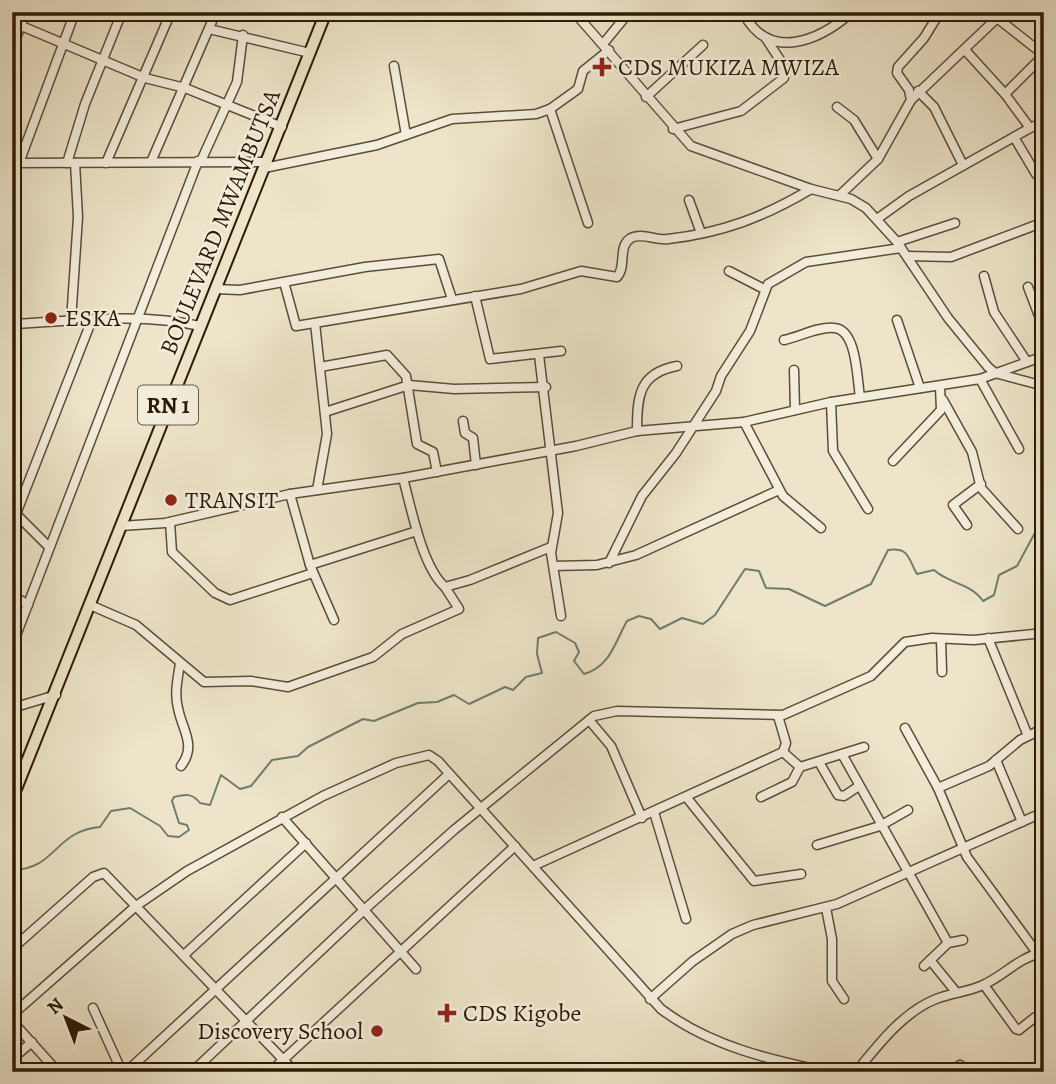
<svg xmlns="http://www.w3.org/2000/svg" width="1056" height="1084" font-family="Alegreya,serif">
<rect width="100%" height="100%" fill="#ede4c9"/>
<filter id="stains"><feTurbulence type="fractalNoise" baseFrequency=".00286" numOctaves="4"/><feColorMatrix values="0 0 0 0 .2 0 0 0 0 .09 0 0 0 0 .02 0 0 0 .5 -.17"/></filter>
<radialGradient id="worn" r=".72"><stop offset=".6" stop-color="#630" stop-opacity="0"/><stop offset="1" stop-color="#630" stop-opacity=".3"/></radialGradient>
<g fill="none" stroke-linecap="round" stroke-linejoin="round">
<path stroke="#6e7d6d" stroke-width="2" d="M12 870C56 870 54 831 100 827L111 811 130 808 160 826 168 836 179 837 189 830 187 825 179 823 172 801 174 797C186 794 192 793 200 803L210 805 221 775 240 789 251 786 272 760 298 756 308 747 363 719 374 721 418 703 437 702 454 695 469 704 505 687 513 690 526 677 542 673 537 654 538 638 556 632 575 643 579 652 574 661 584 674C610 667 615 642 627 621L639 616 651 619 660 629 682 618 703 624 715 615 745 569 759 571 766 588 789 589 825 606 871 584 888 550C910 547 908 559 917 574L934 570C949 584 971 583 983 601L994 595 999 575 1017 566 1044 516"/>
<defs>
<g id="minor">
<path d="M574 12 691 146 811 189 851 199 866 208 897 242 948 318 988 367 995 373 1044 386"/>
<path d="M743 12C768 63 819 41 852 12"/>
<path d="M1004 12 997 18 1044 55"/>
<path d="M12 22 145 78 185 88 282 127"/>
<path d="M209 29 310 53"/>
<path d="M603 44 626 16 634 12"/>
<path d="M12 48 26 12"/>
<path d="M965 50 1005 94"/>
<path d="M394 66 406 135"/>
<path d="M918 91 934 107 963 165"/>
<path d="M646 97 703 45"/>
<path d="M911 100 997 18"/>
<path d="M837 107 854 120 878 159"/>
<path d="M550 109 588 223"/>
<path d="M1030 128 1044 122"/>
<path d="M673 129 741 111 784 78V66L765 37"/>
<path d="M1014 137 1036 174 1044 180"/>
<path d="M201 161 237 82 243 35"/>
<path d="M151 162 216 12"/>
<path d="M12 163 267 162"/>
<path d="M19 163 75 12"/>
<path d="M67 163 85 104 122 12"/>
<path d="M106 163 171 12"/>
<path d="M264 168 377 145 452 119 536 114 550 109 578 89 583 71 609 50"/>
<path d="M840 195 878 159 911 100 909 90 897 73 898 67 924 38 940 12"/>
<path d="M689 200 701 233"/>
<path d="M877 219 909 196 1030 128 1005 94 1044 55"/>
<path d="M897 242 955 223"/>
<path d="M907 256 951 257 1044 222"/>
<path d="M729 271 764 289"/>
<path d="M984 276 994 312 1027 362"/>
<path d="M284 282 296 326 521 289 581 271 617 277C627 267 617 246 631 238 641 232 657 241 668 239 722 233 764 217 811 189"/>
<path d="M1028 287 1044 329"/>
<path d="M215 289 240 290 365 267 439 259 452 299"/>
<path d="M475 296 490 359 561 351"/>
<path d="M897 320 920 388"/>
<path d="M71 321 78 217 75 163"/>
<path d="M315 323 327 434 317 490"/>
<path d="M12 324C74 321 140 312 200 326"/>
<path d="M784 340C799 337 819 326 834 328 857 329 857 379 860 397"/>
<path d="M539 355 558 513 551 553 561 616"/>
<path d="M320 367 387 355 406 376 417 444 433 452 437 472"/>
<path d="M794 370 795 410"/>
<path d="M980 379 1019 449"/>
<path d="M943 400 972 452 981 488 1018 529"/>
<path d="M831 402 833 451 868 509"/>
<path d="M325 412 409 385 454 389 546 387"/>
<path d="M463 421 465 433 473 438 476 465"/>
<path d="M744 422 783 496 821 528"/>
<path d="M637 431C637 396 639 373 677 366"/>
<path d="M893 461 941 410 940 386"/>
<path d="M403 478C411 507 422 567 445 587L470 580 551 547"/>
<path d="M290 494 310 565 334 620"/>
<path d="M14 512 49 547"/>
<path d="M16 514 91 322"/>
<path d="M170 522 172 552 215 593 230 600 313 573"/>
<path d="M967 525 953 505 981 484"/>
<path d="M121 526 165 523 290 494 403 478 576 446 637 431 744 422 831 402 980 379 1044 356"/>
<path d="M609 563 642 496 676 453 716 391 721 376 750 331 768 284 806 262 901 248"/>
<path d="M310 565 417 531"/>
<path d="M554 566 597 565 636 555 779 490"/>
<path d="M12 595 28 605"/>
<path d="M90 605 136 625 204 682 251 681 288 687 373 657 402 634 459 609 445 587"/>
<path d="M988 638 1028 736"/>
<path d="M941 639 942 672"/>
<path d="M12 646 198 161"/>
<path d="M180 663C178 678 174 693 178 708 182 730 197 745 181 766"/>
<path d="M12 708 56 695"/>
<path d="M589 720 611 746 642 818"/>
<path d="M905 728 938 788"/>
<path d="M783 752 800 767 864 747"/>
<path d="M842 754 948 943"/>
<path d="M996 760 1022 822"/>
<path d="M819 762 838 795 844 796 859 786"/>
<path d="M761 797 792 782 800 767"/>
<path d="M687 798 754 881 801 874"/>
<path d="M654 812 686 919"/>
<path d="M282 817 416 969"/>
<path d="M817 845 880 826 908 810"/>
<path d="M533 866 783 752 786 743 778 716"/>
<path d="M826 908 832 939V981L844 999"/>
<path d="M12 949 93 877 104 873 295 1072"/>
<path d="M1037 953 967 857 938 788 989 766 1020 740 1044 728"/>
<path d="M184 955 306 843"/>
<path d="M930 960 956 992"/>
<path d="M924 966 948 943 963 940"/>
<path d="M984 985 1016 1029 1019 1030 1034 1018 1044 1028"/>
<path d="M650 999 693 961 732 934 753 925 837 904 1044 812"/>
<path d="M93 1008 122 1072"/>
<path d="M12 1015 136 906 187 871 323 796 396 763 429 755 438 761 661 1009C710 1046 770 1060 829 1072"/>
<path d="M12 1021 58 1072"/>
<path d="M12 1059 32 1042"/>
<path d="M126 1072 449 774"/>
<path d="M192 1072 365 909 454 830 594 716 617 711 783 715 871 676 905 642 932 638 974 640 1044 633"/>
<path d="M270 1072 515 846"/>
<path d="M856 1072C878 1045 903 1012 936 999 951 993 968 992 983 985 1005 975 1019 957 1044 952"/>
<path d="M950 1072 960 1065 968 1072"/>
</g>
<path id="highway" d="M12 799 326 12"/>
</defs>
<use href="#minor" stroke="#5c4d36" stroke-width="11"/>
<use href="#highway" stroke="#2c1b05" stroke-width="14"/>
<use href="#minor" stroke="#f3eddc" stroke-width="8"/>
<use href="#highway" stroke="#ede4c9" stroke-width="10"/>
</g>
<g fill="#8f2418" stroke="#f3eddc" stroke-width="2.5">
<path d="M598.5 56.5h7v7h7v7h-7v7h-7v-7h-7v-7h7z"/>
<circle cx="51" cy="318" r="7"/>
<circle cx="171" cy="500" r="7"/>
<path d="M443.5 1002.5h7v7h7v7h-7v7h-7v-7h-7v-7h7z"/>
<circle cx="377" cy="1031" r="7"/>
</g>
<g text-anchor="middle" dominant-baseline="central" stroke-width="5" stroke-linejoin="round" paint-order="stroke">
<rect fill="#f3eddc" stroke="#685a46" stroke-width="2" x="138" y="385.5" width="60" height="39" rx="5"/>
<g font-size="23" font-weight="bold" fill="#2c1b05">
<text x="168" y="405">RN 1</text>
</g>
<g font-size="24" fill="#2c1b05" stroke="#f3eddc" text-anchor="start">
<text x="618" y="67">CDS MUKIZA MWIZA</text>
<text x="65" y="318">ESKA</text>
<text x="185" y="500">TRANSIT</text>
<text x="463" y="1013">CDS Kigobe</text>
<text x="363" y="1031" text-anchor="end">Discovery School</text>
</g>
<g font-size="24" fill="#2c1b05" stroke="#f3eddc">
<text transform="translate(220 222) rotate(-68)">BOULEVARD MWAMBUTSA</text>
</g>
</g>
<rect width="1056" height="1084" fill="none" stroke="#ede4c9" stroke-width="42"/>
<rect x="14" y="14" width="1028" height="1056" fill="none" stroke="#2c1b05" stroke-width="3.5"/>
<rect x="21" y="21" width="1014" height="1042" fill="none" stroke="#2c1b05" stroke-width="2"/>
<g transform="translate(66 1018) rotate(318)" stroke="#f3eddc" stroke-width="5" paint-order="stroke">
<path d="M0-5L12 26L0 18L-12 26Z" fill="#2c1b05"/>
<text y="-10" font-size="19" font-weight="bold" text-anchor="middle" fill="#2c1b05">N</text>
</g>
<rect width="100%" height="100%" filter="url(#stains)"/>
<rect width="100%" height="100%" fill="url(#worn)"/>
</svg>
